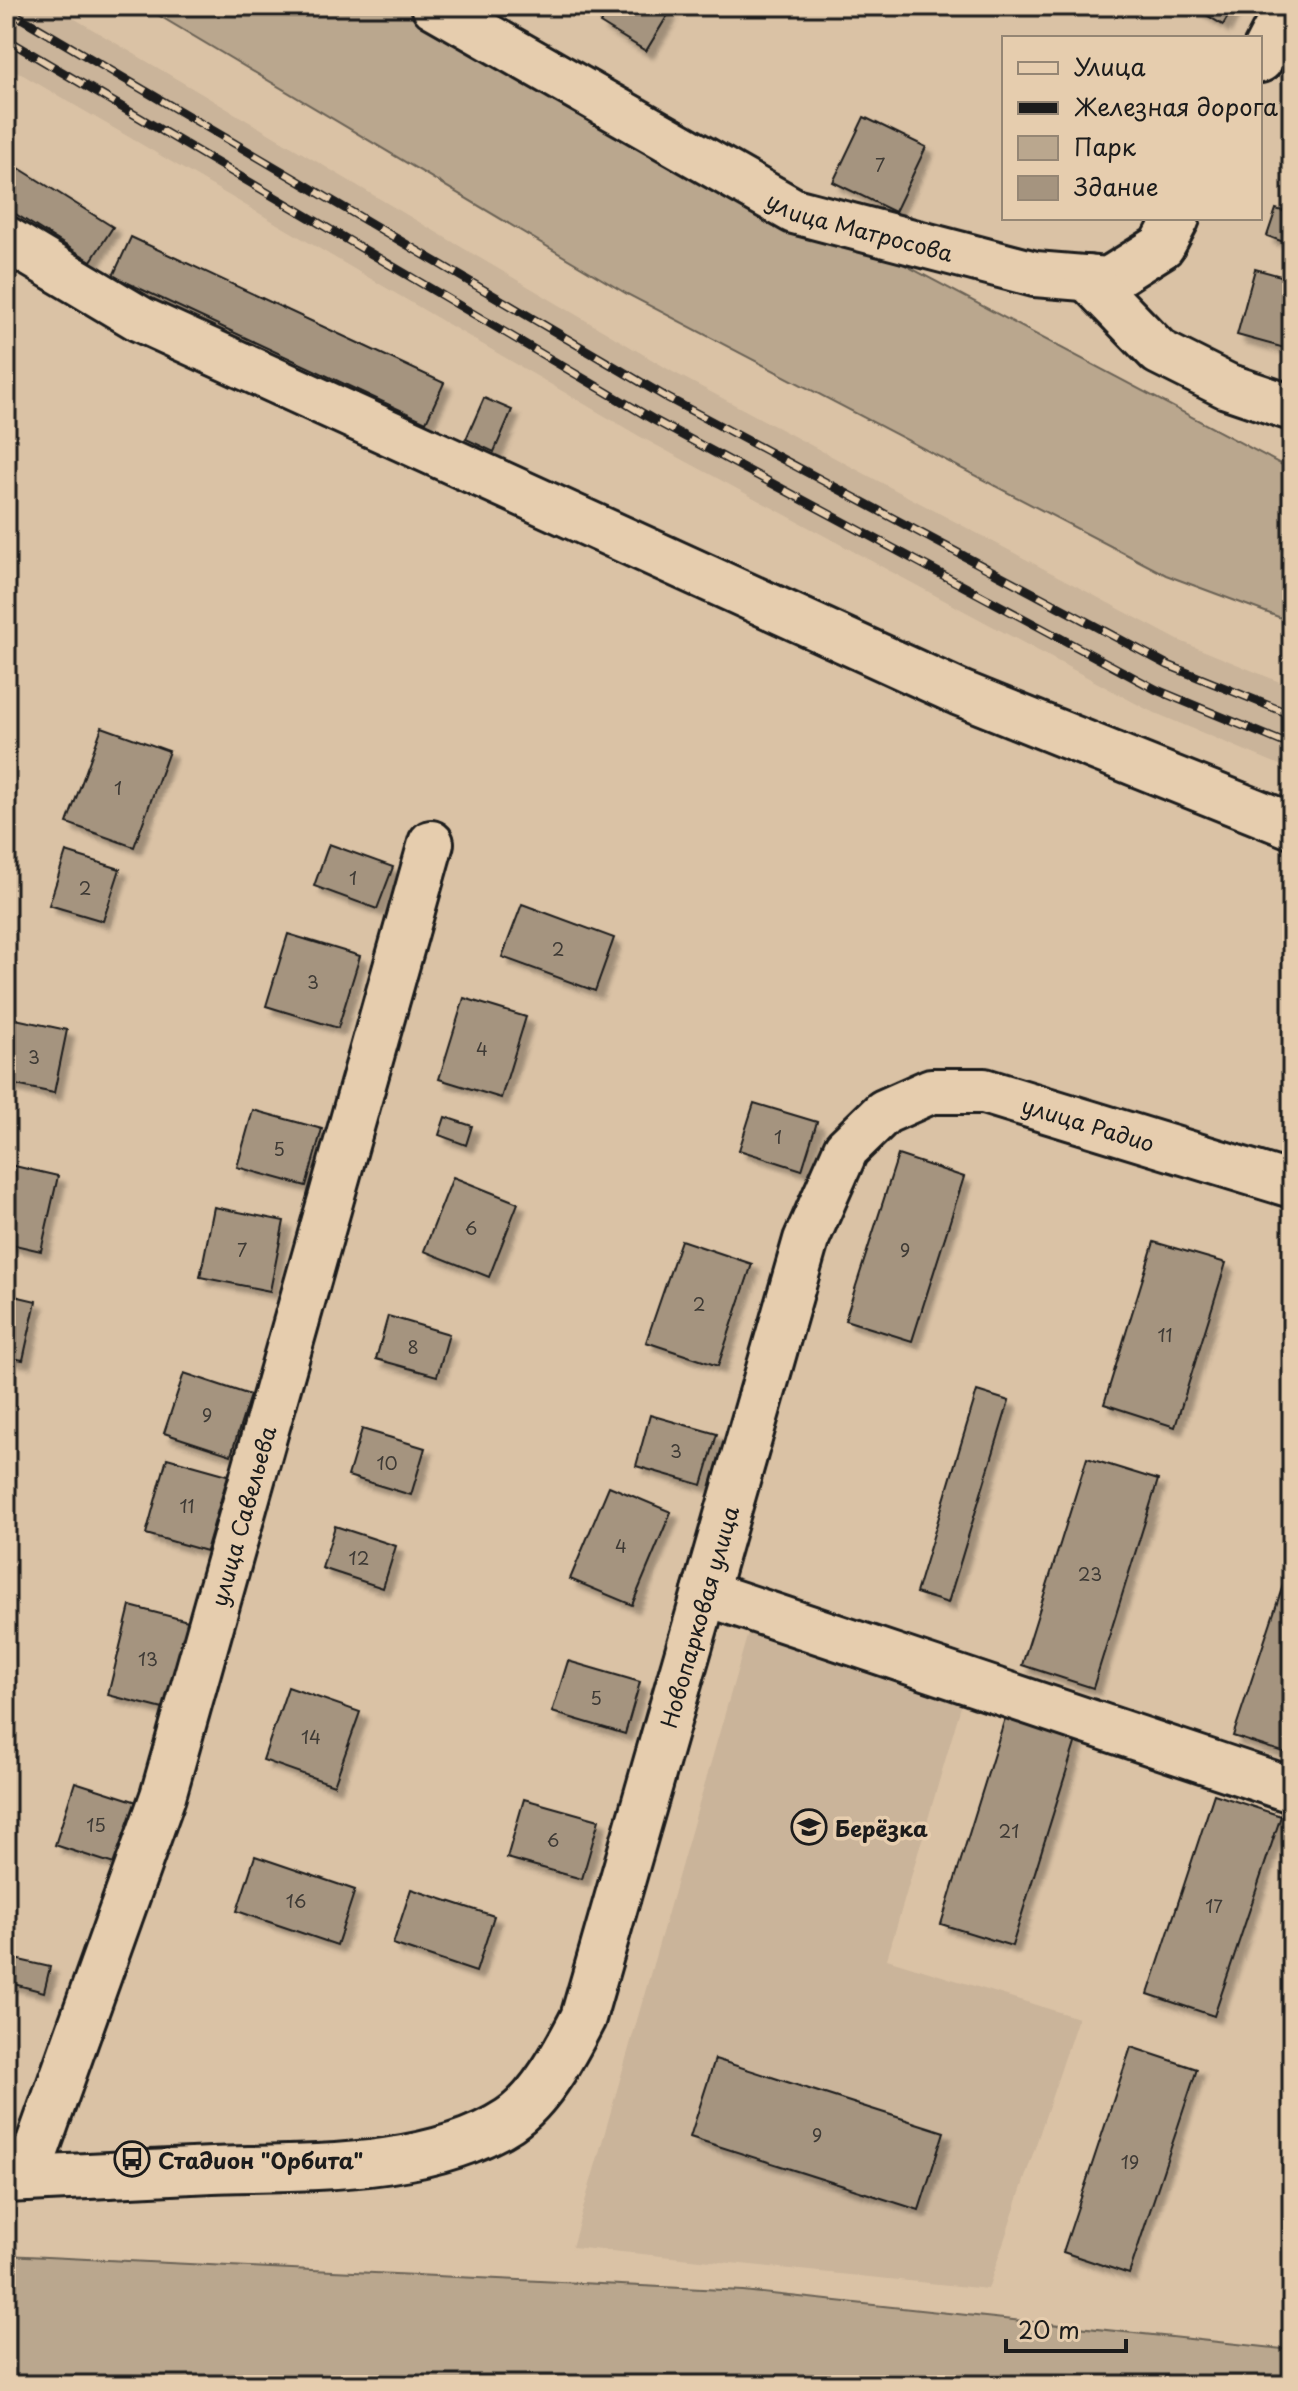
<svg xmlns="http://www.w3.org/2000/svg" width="1298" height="2391" font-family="'Playpen Sans',sans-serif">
<defs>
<filter id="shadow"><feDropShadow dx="7" dy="7" stdDeviation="2" flood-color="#0004"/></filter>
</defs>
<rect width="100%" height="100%" fill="#dac2a5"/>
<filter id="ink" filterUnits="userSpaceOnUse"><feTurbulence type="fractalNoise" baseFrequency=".0125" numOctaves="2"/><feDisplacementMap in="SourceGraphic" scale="16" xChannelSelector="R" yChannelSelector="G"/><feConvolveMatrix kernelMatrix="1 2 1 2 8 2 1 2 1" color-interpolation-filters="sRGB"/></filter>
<g filter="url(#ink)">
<g fill="#cab49a">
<path d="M6 6H53L673 372 1178 640 1292 687V770L1148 710 639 436 6 65Z"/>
<path d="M750 1626 964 1696 887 1959 1078 2018 988 2289 572 2247Z"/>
</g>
<g fill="#baa78e" stroke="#6b6255" stroke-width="2">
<path d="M143 6H416L1292 470V622L1166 575 627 294Z"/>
<path d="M6 2255 743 2291 1292 2350V2385H6Z"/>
</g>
<g fill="#a5947f" stroke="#1c1c1c" stroke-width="2" filter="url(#shadow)">
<path d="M610 6H658L669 13 646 51 600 23Z"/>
<path d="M1192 6H1234L1223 25Z"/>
<path d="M864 117 926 147 895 212 833 182Z"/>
<path d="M6 160 113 227 91 261 6 208Z"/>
<path d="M1276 209 1292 214V245L1267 236Z"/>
<path d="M131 237 444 383 426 422 113 276Z"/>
<path d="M1255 269 1292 279V350L1237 335Z"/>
<path d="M484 398 512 410 494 452 466 439Z"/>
<path d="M102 727 169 751 134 847 67 823Z"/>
<path d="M329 844 393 867 377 909 314 886Z"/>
<path d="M66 852 120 869 103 921 49 905Z"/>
<path d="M522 904 614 938 595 991 502 957Z"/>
<path d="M288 934 360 956 338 1028 266 1006Z"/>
<path d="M464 998 526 1017 501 1098 439 1079Z"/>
<path d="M6 1017 67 1030 54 1093 6 1083Z"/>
<path d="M754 1103 817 1122 802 1170 739 1150Z"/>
<path d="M253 1110 322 1129 306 1186 237 1167Z"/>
<path d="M445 1117 472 1126 466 1145 439 1135Z"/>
<path d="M898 1155 964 1177 912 1341 845 1320Z"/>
<path d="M6 1164 58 1176 41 1251 6 1243Z"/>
<path d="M453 1177 518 1203 489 1277 424 1251Z"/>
<path d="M214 1207 284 1221 270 1291 200 1277Z"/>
<path d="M681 1240 752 1264 718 1366 646 1342Z"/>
<path d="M1154 1242 1226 1263 1175 1427 1104 1404Z"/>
<path d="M6 1294 36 1301 23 1360 6 1357Z"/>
<path d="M388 1316 449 1334 437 1376 376 1359Z"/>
<path d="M184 1373 250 1395 231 1455 164 1433Z"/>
<path d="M977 1391 1009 1401 948 1603 916 1593Z"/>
<path d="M650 1415 717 1434 702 1485 636 1466Z"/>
<path d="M362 1429 425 1448 411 1495 348 1476Z"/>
<path d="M167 1458 228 1475 206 1551 146 1534Z"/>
<path d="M1087 1458 1158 1480 1093 1688 1022 1665Z"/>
<path d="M609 1486 671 1512 632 1605 570 1579Z"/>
<path d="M335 1526 396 1546 383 1588 322 1568Z"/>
<path d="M1292 1558V1755L1233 1736Z"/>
<path d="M130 1606 188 1621 167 1710 108 1695Z"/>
<path d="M568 1661 640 1682 625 1734 552 1712Z"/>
<path d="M288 1687 360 1712 334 1785 263 1760Z"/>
<path d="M1006 1715 1077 1737 1012 1946 941 1924Z"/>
<path d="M75 1782 137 1802 117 1865 55 1845Z"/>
<path d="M1214 1794 1281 1816 1214 2016 1148 1994Z"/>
<path d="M524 1799 599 1820 582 1879 507 1858Z"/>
<path d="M255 1856 355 1890 337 1945 237 1911Z"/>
<path d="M411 1889 494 1916 476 1972 393 1944Z"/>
<path d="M6 1957 50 1967 44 1992 6 1982Z"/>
<path d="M1131 2047 1197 2069 1129 2274 1063 2252Z"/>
<path d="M715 2059 944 2132 919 2210 690 2137Z"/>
</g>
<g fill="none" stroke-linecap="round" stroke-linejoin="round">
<defs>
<g id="minor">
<path id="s1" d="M434 6 794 211 1035 274 1108 280 1162 246 1177 218"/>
<path d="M1260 60 1288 6"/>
<path d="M6 239 140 319 960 693 1292 826"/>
<path d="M1087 278 1159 352 1227 386 1292 408"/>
<path d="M705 1593 1292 1790"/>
<path id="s2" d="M26 2179 163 1796 431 843"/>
<path id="s3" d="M6 2180C75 2176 144 2173 212 2170 304 2167 430 2172 509 2120 541 2099 566 2051 583 2018L806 1240 846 1149 884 1112 931 1091H984L1292 1185"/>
</g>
</defs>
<use href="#minor" stroke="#1c1c1c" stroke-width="50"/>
<use href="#minor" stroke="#e6cdae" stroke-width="44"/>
<defs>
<g id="rail">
<path d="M6 9 666 397 1168 665 1292 715"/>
<path d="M6 39 654 420 1157 690 1292 746"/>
</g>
</defs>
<use href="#rail" stroke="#1c1c1c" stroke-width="9"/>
<use href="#rail" stroke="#e6cdae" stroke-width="6" stroke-dasharray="18" stroke-linecap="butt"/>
</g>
</g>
<defs>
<symbol id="school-ring" viewBox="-11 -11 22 22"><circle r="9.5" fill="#e6cdae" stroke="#1c1c1c" stroke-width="1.5"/><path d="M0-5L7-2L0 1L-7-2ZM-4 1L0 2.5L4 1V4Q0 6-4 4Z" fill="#1c1c1c"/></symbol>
<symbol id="bus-ring" viewBox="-11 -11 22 22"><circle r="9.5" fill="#e6cdae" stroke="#1c1c1c" stroke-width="1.5"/><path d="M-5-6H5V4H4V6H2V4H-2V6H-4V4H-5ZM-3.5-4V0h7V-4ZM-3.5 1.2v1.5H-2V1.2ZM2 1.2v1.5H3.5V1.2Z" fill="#1c1c1c"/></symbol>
</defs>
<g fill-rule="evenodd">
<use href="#school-ring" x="789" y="1807" width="40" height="40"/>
<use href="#bus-ring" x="112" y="2139" width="40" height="40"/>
</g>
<g text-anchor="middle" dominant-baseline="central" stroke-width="7" stroke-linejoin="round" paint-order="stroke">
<g font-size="18" fill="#3e3a35">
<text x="880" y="164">7</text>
<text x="118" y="787">1</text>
<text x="353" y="877">1</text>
<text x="85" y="887">2</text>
<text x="558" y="948">2</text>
<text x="313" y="981">3</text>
<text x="482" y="1048">4</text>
<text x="34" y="1056">3</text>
<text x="778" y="1136">1</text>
<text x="279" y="1148">5</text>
<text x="471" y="1227">6</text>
<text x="242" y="1249">7</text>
<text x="905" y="1249">9</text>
<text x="699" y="1303">2</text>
<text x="1165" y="1334">11</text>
<text x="413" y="1346">8</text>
<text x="207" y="1414">9</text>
<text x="676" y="1450">3</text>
<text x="387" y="1462">10</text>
<text x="187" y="1505">11</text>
<text x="621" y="1545">4</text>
<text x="359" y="1557">12</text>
<text x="1090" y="1573">23</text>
<text x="148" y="1658">13</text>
<text x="596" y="1697">5</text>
<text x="311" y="1736">14</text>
<text x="96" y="1824">15</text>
<text x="1009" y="1830">21</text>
<text x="553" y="1839">6</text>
<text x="296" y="1900">16</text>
<text x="1214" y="1905">17</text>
<text x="817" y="2134">9</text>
<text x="1130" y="2161">19</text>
</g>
<g font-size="22" fill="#1c1c1c" stroke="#e6cdae">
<text stroke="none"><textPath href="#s1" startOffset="482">улица Матросова</textPath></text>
<text stroke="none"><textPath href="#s3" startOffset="1814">улица Радио</textPath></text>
<text stroke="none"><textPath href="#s2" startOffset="698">улица Савельева</textPath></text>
<text stroke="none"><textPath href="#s3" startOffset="1056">Новопарковая улица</textPath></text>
</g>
<g font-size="22" font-weight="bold" fill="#1c1c1c" stroke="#e6cdae" text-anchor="start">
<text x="835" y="1827">Берёзка</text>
<text x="158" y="2159">Стадион "Орбита"</text>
</g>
</g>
<rect width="1298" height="2391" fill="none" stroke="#e6cdae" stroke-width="32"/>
<rect x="16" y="16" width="1266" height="2359" fill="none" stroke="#1c1c1c" stroke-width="3" filter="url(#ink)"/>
<rect x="1002" y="36" width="260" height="184" fill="#e6cdae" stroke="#958674" stroke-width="2"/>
<rect x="1018" y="62" width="40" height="12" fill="#e6cdae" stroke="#958674" stroke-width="2"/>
<text x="1074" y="76" font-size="24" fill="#1c1c1c">Улица</text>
<rect x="1018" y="102" width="40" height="12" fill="#1c1c1c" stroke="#958674" stroke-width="2"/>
<text x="1074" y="116" font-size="24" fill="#1c1c1c">Железная дорога</text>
<rect x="1018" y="136" width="40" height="24" fill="#baa78e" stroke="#958674" stroke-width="2"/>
<text x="1074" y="156" font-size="24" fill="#1c1c1c">Парк</text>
<rect x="1018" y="176" width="40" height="24" fill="#a5947f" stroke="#958674" stroke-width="2"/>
<text x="1074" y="196" font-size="24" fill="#1c1c1c">Здание</text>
<path d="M1006 2339v12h120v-12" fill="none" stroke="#1c1c1c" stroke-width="4"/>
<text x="1018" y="2339" font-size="24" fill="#1c1c1c" stroke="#e6cdae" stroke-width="6" paint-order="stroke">20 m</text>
</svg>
